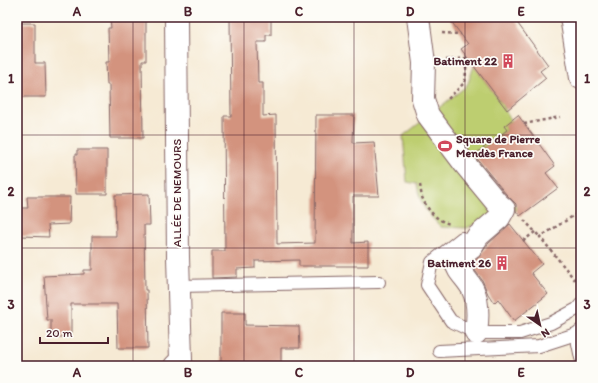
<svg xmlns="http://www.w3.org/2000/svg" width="598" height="383" font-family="Itim,sans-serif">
<rect width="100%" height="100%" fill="#fdfcf7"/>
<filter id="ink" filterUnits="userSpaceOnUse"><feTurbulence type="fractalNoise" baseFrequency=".025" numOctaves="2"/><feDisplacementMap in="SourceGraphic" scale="8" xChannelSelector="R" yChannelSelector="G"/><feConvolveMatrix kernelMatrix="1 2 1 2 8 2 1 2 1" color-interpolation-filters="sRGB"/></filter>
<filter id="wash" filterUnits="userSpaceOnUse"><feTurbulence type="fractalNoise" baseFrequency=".012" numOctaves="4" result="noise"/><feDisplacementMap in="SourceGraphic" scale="16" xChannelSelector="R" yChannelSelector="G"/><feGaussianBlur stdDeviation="0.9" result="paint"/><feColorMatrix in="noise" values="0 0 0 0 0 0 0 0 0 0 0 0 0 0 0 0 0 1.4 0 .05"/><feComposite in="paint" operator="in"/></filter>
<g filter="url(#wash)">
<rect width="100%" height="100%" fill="#f6ead4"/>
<path fill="#bdce70" stroke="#84764e" d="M474 66 504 107 506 112 511 121 504 126 507 130 472 156 509 203 512 201 517 209 491 227 475 224 467 228 441 227C426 212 420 205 417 184L407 182 403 136 464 88 468 83Z"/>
<g id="blocks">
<g fill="#d3937e">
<path d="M110 17H146V61H142L143 138H110L109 85H107L106 62H109L108 28H111Z"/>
<path d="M230 17H271V35H266V42H257L258 83H263V116L276 115 277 244 315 243 316 115H354L353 143 374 142 379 196H353V243L368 242V266H299V260L255 261V268L237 269V277L212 278V251H225L224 116H231Z"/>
<path d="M448 17H513L548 65 540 71 546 78 507 110 461 49 468 44Z"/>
<path d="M17 23H35V63H45L46 97H17Z"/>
<path d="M518 115 555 166 546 173 558 188 520 216 516 211V204L506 194 474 155 507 130 504 126Z"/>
<path d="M77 150H107V194H76L75 155H77Z"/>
<path d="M149 194 150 225H144L145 290H147L148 348H118L117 304H71V337H51V320H47L44 276 84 274V270H92V236H116L115 195Z"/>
<path d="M27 197H70L69 224 48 225 49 237 21 236 20 208H28Z"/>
<path d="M510 224 542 264 531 273 548 294 514 321 498 299 494 303 488 294 482 280 470 264 479 257 488 244Z"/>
<path d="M221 313H245V325L299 326 300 348H281V366H221Z"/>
</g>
</g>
</g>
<g filter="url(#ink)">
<use href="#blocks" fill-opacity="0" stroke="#866666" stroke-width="1"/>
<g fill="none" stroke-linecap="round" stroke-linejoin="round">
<defs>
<g id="service">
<path d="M462 238 432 262 427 285 451 321 476 333H520L551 323 577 309 581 304"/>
<path d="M179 286 379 282"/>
<path d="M576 334 581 358"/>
<path d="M439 351 539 346 576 334 581 330"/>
</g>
<g id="minor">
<path d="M418 17 424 63 423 99 428 115 464 163 497 203 504 209 499 218 478 236 471 247 455 260C457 272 468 279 473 290 479 303 478 319 476 333"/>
<path d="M571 17 581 78"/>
<path d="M175 366 181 360 178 257 176 17"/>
</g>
</defs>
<use href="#service" stroke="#866666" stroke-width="14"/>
<use href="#minor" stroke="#866666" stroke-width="24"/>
<g stroke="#866666" stroke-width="2.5" stroke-dasharray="3 3" stroke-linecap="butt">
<path d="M442 33 461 34"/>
<path d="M446 60 467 58 465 82 447 100"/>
<path d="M524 124 560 117"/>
<path d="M420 185C421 189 421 194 422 197 427 210 438 222 451 224"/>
<path d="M524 220 540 237"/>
<path d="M523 241 535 232"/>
<path d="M575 280 540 237 581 211"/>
</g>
<use href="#service" stroke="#fff" stroke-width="12"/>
<use href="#minor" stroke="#fff" stroke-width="22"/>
</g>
</g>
<path fill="none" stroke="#4a1f2b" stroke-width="1" stroke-opacity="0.55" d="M133 17V366M244 17V366M354 17V366M465 17V366M17 135H581M17 248H581"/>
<defs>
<symbol id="building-bare" viewBox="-9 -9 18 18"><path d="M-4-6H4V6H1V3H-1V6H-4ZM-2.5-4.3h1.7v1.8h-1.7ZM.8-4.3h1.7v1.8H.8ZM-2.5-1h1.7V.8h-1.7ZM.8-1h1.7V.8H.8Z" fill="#d1495b" stroke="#fdfcf7" stroke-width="2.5" paint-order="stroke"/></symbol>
<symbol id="stadium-bare" viewBox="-9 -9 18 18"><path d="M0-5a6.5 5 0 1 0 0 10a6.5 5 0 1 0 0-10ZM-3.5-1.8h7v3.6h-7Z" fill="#d1495b" stroke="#fdfcf7" stroke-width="2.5" paint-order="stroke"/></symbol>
</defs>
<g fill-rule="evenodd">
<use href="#building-bare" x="498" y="51" width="20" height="20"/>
<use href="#stadium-bare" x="435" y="136" width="20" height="20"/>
<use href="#building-bare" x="492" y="253" width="20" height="20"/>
</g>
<g text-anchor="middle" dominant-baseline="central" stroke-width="3.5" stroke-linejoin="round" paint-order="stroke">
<g font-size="12" font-weight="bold" fill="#4a1f2b" stroke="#fdfcf7" text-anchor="end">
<text x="497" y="61">Batiment 22</text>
<text x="456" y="139" text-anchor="start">Square de Pierre<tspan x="456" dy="14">Mendès France</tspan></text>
<text x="491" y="263">Batiment 26</text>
</g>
<g font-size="12" fill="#4a1f2b" stroke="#fdfcf7">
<text transform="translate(177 193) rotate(-90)">ALLÉE DE NEMOURS</text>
</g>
</g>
<rect width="598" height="383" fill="none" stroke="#fdfcf7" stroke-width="44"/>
<g transform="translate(540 325) rotate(146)" stroke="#fdfcf7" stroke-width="3" paint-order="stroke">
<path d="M0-3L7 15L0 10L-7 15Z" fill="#4a1f2b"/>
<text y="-6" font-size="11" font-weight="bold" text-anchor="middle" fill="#4a1f2b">N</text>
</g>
<path d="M40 337v6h68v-6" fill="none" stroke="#4a1f2b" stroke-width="2"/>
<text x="46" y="337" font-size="12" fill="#4a1f2b" stroke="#fdfcf7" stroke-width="3" paint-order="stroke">20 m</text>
<rect x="22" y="22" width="554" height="339" fill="none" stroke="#4a1f2b" stroke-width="1.5"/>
<g font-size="13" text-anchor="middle" font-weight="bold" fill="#4a1f2b">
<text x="77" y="16">A</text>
<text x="188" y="16">B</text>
<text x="299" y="16">C</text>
<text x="410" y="16">D</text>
<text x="521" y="16">E</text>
<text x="11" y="83">1</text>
<text x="587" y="83">1</text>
<text x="11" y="196">2</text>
<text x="587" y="196">2</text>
<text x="11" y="309">3</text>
<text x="587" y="309">3</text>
<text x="77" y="377">A</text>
<text x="188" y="377">B</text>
<text x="299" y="377">C</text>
<text x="410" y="377">D</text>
<text x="521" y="377">E</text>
</g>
</svg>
